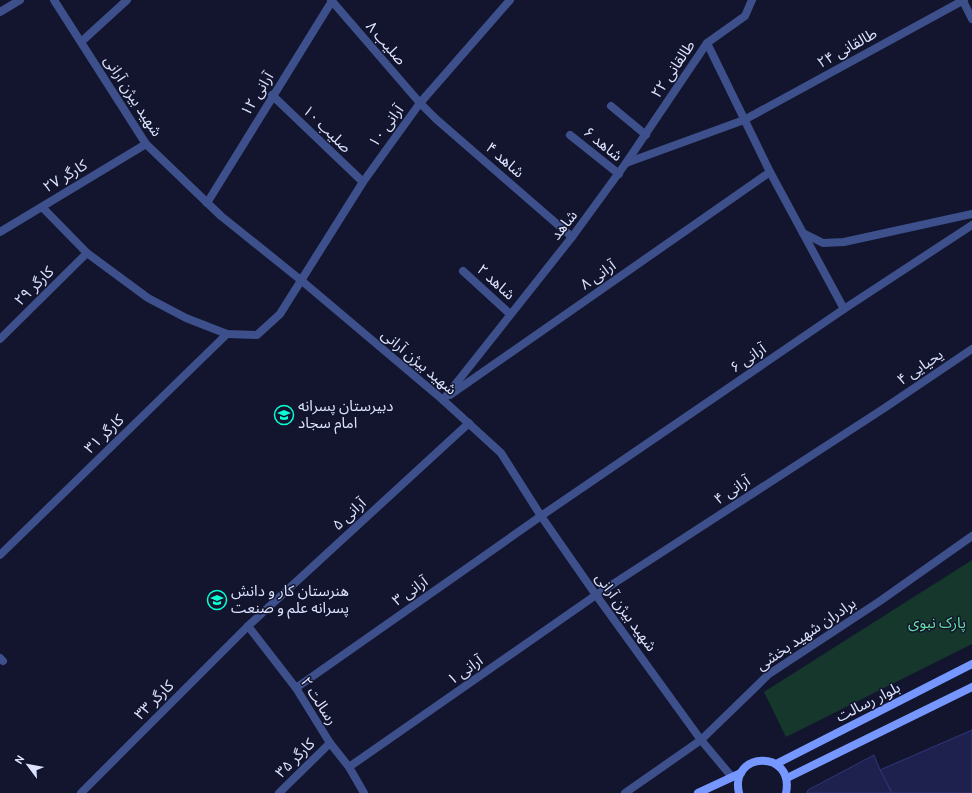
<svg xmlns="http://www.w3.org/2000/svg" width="972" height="793" font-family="Cabin,'Noto Sans Arabic',sans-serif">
<rect width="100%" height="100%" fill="#12152d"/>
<path fill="#15372c" d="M972 560V644L786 737 764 692Z"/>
<g fill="#1e214e" stroke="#30367a">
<path d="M972 730V793H892L880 770Z"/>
<path d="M874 755 880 770 892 793H807L808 790Z"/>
</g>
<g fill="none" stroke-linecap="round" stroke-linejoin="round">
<g stroke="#3d508c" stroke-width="8">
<path d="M54 0 146 144 221 216 302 281 443 400 501 453 541 516 596 595 701 740 732 777"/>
<path d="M331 0 420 103 436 119 572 237"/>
<path d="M963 1 972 19"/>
<path d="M0 12 20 0"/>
<path d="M81 42 127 0"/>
<path d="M707 43 770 172 844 309"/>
<path d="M272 95 363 182"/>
<path d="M611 106 646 135"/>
<path d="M570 135 619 174"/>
<path d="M626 163 707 43 745 16 752 0"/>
<path d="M207 203 332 1"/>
<path d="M42 207 87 253 148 298 186 318 227 334 257 335 280 314 363 182 420 103 510 0"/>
<path d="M0 232 146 144"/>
<path d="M803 233 823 243 844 242 972 214"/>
<path d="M463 271 510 314"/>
<path d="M0 339 87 253"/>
<path d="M450 395 770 172"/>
<path d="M443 400 572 237 626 163 744 120 964 0"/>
<path d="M0 555 227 334"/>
<path d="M248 626 296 688 330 743 349 767 364 793"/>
<path d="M0 658 3 661"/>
<path d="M296 688 541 516 844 309 972 225"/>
<path d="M349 767 596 595 883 409 972 349"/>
<path d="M81 793 248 626 469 423"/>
<path d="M279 793 330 743"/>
<path d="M625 793 701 740 769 674 880 601 972 536"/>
</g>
<g stroke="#7597ff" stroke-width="8">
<path d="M776 764 972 664"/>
<path d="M787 778 972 687"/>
<path d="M698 793 741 773"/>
<path d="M739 793C729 751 795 749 786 793"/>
</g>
</g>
<defs>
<symbol id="school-ring" viewBox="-11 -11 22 22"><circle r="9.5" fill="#12152d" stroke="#0affd4" stroke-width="1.5"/><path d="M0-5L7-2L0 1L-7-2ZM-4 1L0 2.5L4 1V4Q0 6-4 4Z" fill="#0affd4"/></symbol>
</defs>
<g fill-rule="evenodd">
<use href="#school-ring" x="273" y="404" width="22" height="22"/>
<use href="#school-ring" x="206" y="589" width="22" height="22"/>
</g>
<g text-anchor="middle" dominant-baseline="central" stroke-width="3" stroke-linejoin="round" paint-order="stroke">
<g font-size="15" fill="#dde3ff" stroke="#12152d">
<text transform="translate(386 43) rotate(49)">صلیب ۸</text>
<text transform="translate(847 48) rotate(-29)">طالقانی ۲۴</text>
<text transform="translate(673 69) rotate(-56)">طالقانی ۲۲</text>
<text transform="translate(257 94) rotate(-58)">آرانی ۱۲</text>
<text transform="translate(133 96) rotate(57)">شهید بیژن آرانی</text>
<text transform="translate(386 126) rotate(-54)">آرانی ۱۰</text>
<text transform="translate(327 129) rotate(44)">صلیب ۱۰</text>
<text transform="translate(603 144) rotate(39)">شاهد ۶</text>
<text transform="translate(505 160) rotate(41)">شاهد ۴</text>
<text transform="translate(65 176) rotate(-31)">کارگر ۲۷</text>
<text transform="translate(564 225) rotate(-52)">شاهد</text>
<text transform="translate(598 275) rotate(-35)">آرانی ۸</text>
<text transform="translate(496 282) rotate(42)">شاهد ۲</text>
<text transform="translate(34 286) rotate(-45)">کارگر ۲۹</text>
<text transform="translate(748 358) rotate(-34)">آرانی ۶</text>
<text transform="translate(419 362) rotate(40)">شهید بیژن آرانی</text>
<text transform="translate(920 367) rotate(-34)">یحیایی ۴</text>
<text transform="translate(104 434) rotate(-44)">کارگر ۳۱</text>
<text transform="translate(732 490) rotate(-33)">آرانی ۴</text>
<text transform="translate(349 514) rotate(-43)">آرانی ۵</text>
<text transform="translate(410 591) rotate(-35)">آرانی ۳</text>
<text transform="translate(626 612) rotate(54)">شهید بیژن آرانی</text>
<text transform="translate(806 634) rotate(-34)">برادران شهید بخشی</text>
<text transform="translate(465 670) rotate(-35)">آرانی ۱</text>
<text transform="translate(154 700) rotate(-45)">کارگر ۳۳</text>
<text transform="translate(319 701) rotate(57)">رسالت ۲</text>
<text transform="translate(868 702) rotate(-27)">بلوار رسالت</text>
<text transform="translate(295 758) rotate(-45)">کارگر ۳۵</text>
</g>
<g font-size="15" fill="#dde3ff" stroke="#12152d" text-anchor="start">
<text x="298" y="406">دبیرستان پسرانه<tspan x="298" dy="17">امام سجاد</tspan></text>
<text x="231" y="591">هنرستان کار و دانش<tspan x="231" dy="17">پسرانه علم و صنعت</tspan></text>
</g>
<g font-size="15" fill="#67e1a1" stroke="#12152d">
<text x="937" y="623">پارک نبوی</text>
</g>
</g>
<g transform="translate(28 765) rotate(302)" stroke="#12152d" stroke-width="3" paint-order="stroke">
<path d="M0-3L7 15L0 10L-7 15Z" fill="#dde3ff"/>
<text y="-6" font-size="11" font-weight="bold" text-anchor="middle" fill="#dde3ff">N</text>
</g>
</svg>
